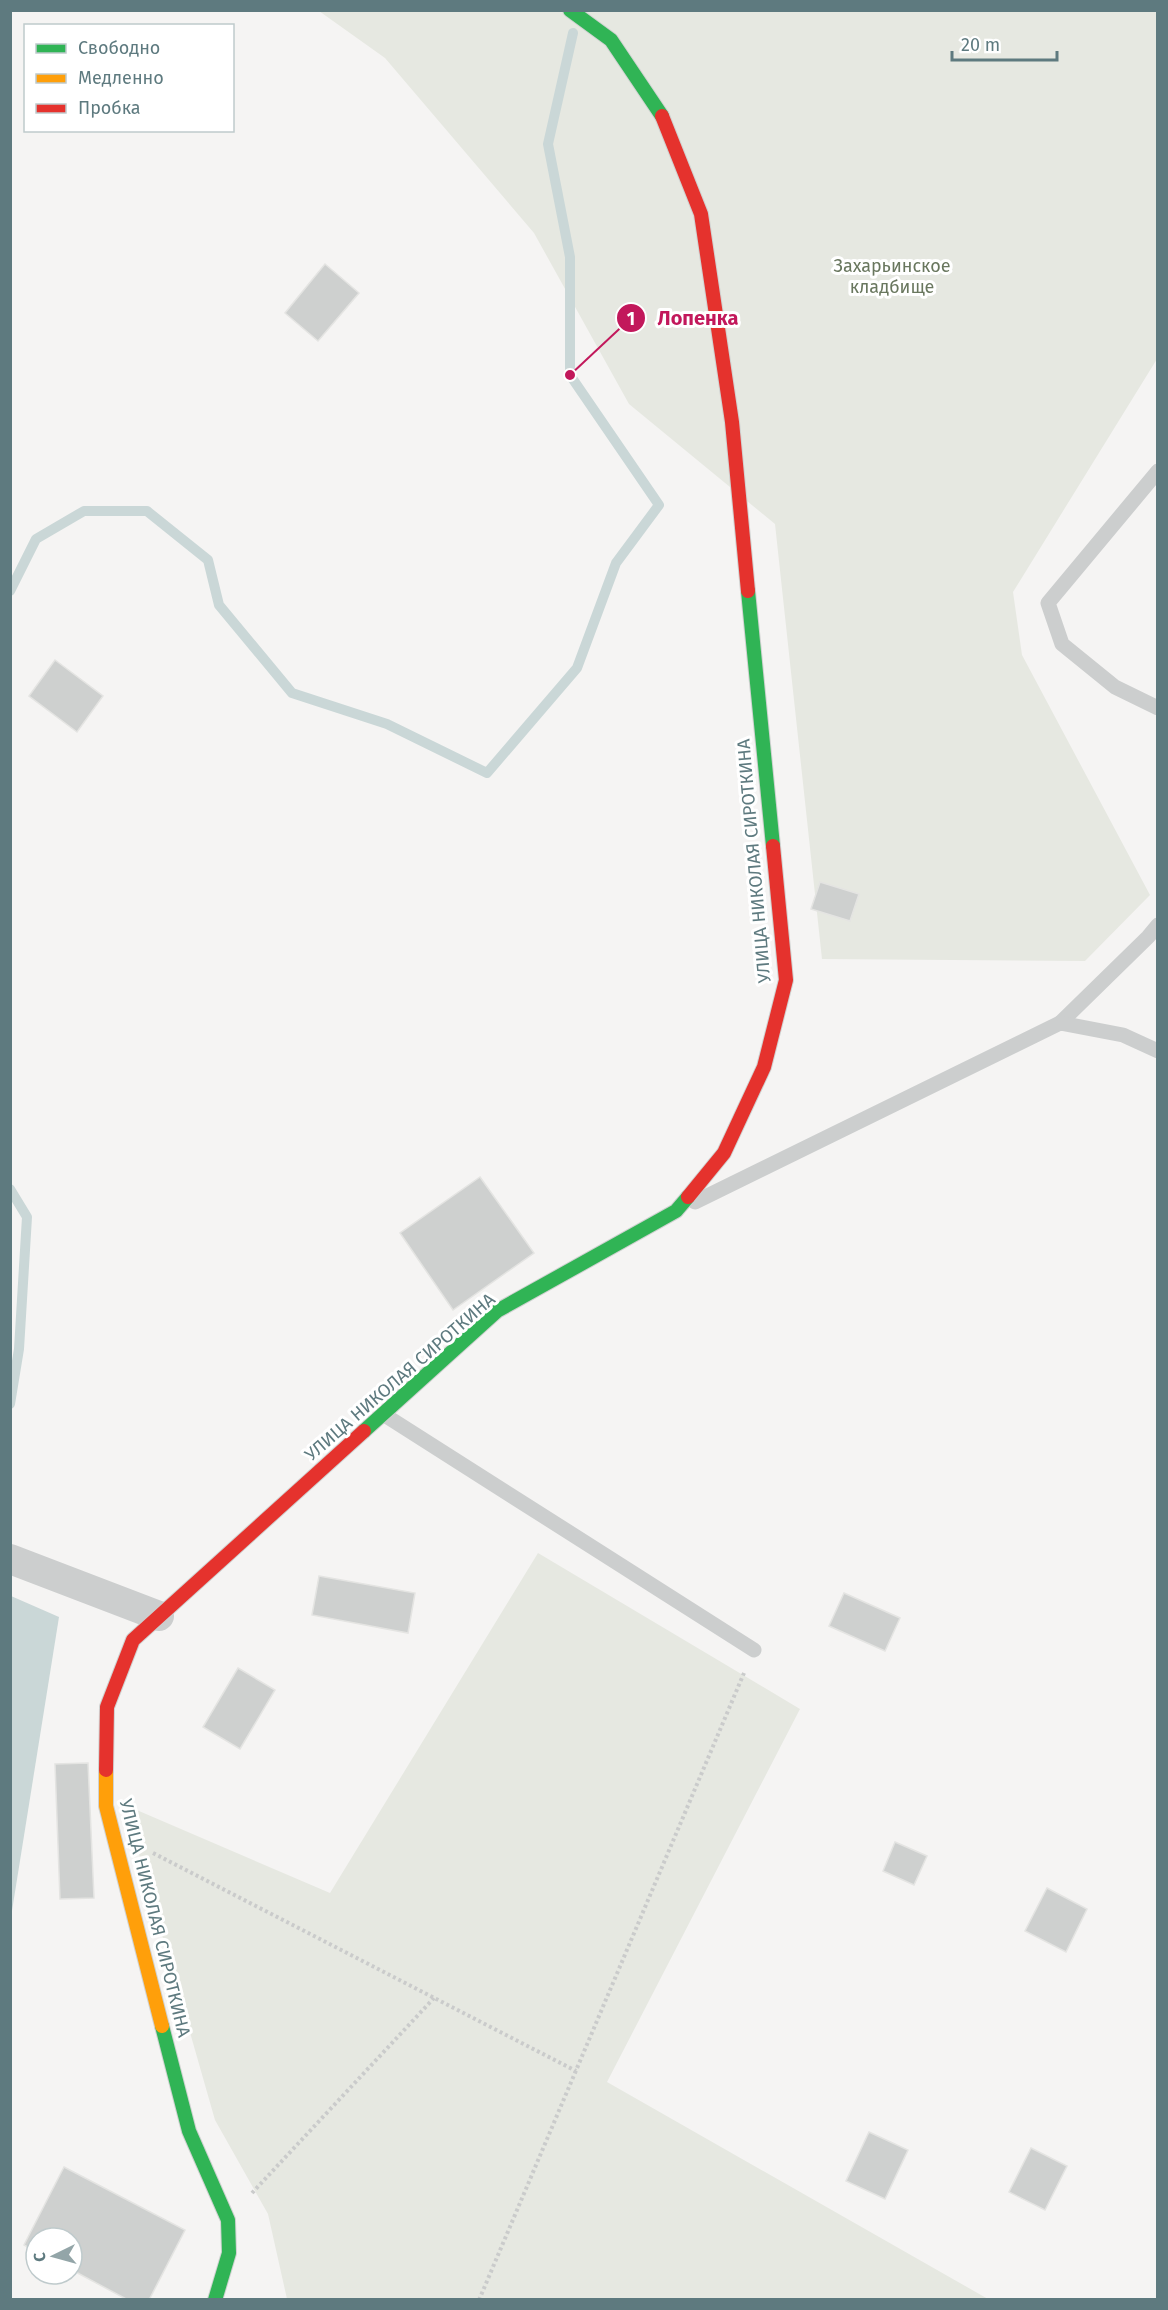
<svg xmlns="http://www.w3.org/2000/svg" width="1168" height="2310" font-family="'Fira Sans',sans-serif">
<rect width="100%" height="100%" fill="#f5f4f3"/>
<g fill="#e6e8e1">
<path d="M319 11H1157V359L1013 592 1022 655 1150 895 1085 961 822 959 775 524 629 404 534 233 385 58Z"/>
<path d="M538 1553 800 1709 607 2082 988 2299H287L268 2214 215 2120 125 1805 330 1893Z"/>
</g>
<path fill="#cad7d7" d="M11 1596 59 1617 11 1917Z"/>
<g fill="none" stroke-linecap="round" stroke-linejoin="round">
<g stroke="#cad7d7" stroke-width="10">
<path d="M10 591 36 539 84 511H147L208 560 219 605 292 693 387 724 487 773 577 668 616 563 659 505 570 375V257L548 144 573 33"/>
<path d="M10 1189 27 1217 19 1349 10 1404"/>
</g>
</g>
<g fill="#ced0cf" stroke="#e4e4e2" stroke-width="1.5">
<path d="M325 264 359 293 318 341 285 313Z"/>
<path d="M55 660 103 696 77 732 29 696Z"/>
<path d="M820 882 859 894 850 921 811 909Z"/>
<path d="M480 1177 534 1253 453 1310 400 1233Z"/>
<path d="M319 1576 415 1593 408 1633 312 1615Z"/>
<path d="M844 1593 900 1618 885 1651 829 1626Z"/>
<path d="M238 1668 275 1690 240 1749 203 1727Z"/>
<path d="M88 1763 94 1898 60 1899 55 1764Z"/>
<path d="M895 1842 927 1856 914 1885 883 1871Z"/>
<path d="M1047 1888 1087 1909 1066 1952 1025 1931Z"/>
<path d="M869 2132 908 2150 885 2199 846 2181Z"/>
<path d="M1031 2148 1067 2166 1045 2210 1009 2192Z"/>
<path d="M64 2167 185 2230 149 2300H128L72 2270V2238H36V2252L24 2245Z"/>
</g>
<g fill="none" stroke-linecap="round" stroke-linejoin="round">
<defs>
<g id="fast">
<path d="M570 10 611 40 662 116"/>
<path d="M748 591 773 846"/>
<path d="M364 1431 497 1311 676 1211 688 1197"/>
<path d="M162 2026 189 2131 228 2220 229 2253 215 2300"/>
</g>
<path id="slow" d="M106 1770V1806L162 2026"/>
<g id="jam">
<path d="M662 116 701 214 732 422 748 591"/>
<path d="M688 1197 724 1153 764 1067 786 980 773 846"/>
<path d="M106 1770 107 1707 133 1640 364 1431"/>
</g>
</defs>
<use href="#fast" stroke="#d0d2d1" stroke-width="16"/>
<use href="#slow" stroke="#d0d2d1" stroke-width="16"/>
<use href="#jam" stroke="#d0d2d1" stroke-width="16"/>
<g stroke="#cacbcb" stroke-width="4" stroke-dasharray="3 3" stroke-linecap="butt">
<path d="M153 1853 576 2071"/>
<path d="M252 2193 434 1998"/>
<path d="M479 2300 744 1673"/>
</g>
<g stroke="#cccece" stroke-width="15">
<path d="M1158 471 1048 603 1062 644 1115 687 1158 708"/>
<path d="M1060 1023 1148 937 1158 925"/>
<path d="M695 1202 1060 1023 1123 1035 1158 1051"/>
<path d="M383 1414 754 1650"/>
</g>
<path stroke="#cccece" stroke-width="30" d="M10 1559 159 1616"/>
<use href="#fast" stroke="#30b455" stroke-width="14"/>
<use href="#slow" stroke="#ff9f0a" stroke-width="14"/>
<use href="#jam" stroke="#e5322d" stroke-width="14"/>
</g>
<g text-anchor="middle" dominant-baseline="central" stroke-width="6" stroke-linejoin="round" paint-order="stroke">
<g font-size="18" fill="#69775e" stroke="#fff">
<text x="892" y="266">Захарьинское<tspan x="892" dy="21">кладбище</tspan></text>
</g>
<g font-size="18" fill="#5e7a7f" stroke="#fff">
<text transform="translate(754 861) rotate(-95)">УЛИЦА НИКОЛАЯ СИРОТКИНА</text>
<text transform="translate(400 1377) rotate(-41)">УЛИЦА НИКОЛАЯ СИРОТКИНА</text>
<text transform="translate(155 1918) rotate(76)">УЛИЦА НИКОЛАЯ СИРОТКИНА</text>
</g>
</g>
<path fill="none" stroke="#c2185b" stroke-width="2" d="M570 375L631 318"/>
<g fill="#c2185b" stroke="#fff" stroke-width="2">
<circle cx="570" cy="375" r="6"/>
<circle cx="631" cy="318" r="15"/>
</g>
<g font-size="18" text-anchor="middle" font-weight="bold" fill="#fff">
<text x="631" y="325">1</text>
</g>
<g font-size="20" text-anchor="middle" font-weight="bold" fill="#c2185b" stroke="#fff" stroke-width="6" stroke-linejoin="round" paint-order="stroke">
<text x="698" y="325">Лопенка</text>
</g>
<rect width="1168" height="2310" fill="none" stroke="#5e7a7f" stroke-width="24"/>
<rect x="24" y="24" width="210" height="108" fill="#ffffff" stroke="#bfcacc" stroke-width="1.5"/>
<rect x="36" y="44" width="30" height="9" fill="#30b455" stroke="#bfcacc" stroke-width="1.5"/>
<text x="78" y="54" font-size="18" fill="#5e7a7f">Свободно</text>
<rect x="36" y="74" width="30" height="9" fill="#ff9f0a" stroke="#bfcacc" stroke-width="1.5"/>
<text x="78" y="84" font-size="18" fill="#5e7a7f">Медленно</text>
<rect x="36" y="104" width="30" height="9" fill="#e5322d" stroke="#bfcacc" stroke-width="1.5"/>
<text x="78" y="114" font-size="18" fill="#5e7a7f">Пробка</text>
<g transform="translate(54 2256) rotate(265)"><circle r="28" fill="#ffffff" stroke="#bfcacc" stroke-width="1.5"/>
<path d="M0-4.5L10 22L0 15L-10 22Z" fill="#93a5a8"/>
<text y="-9" font-size="16" font-weight="bold" text-anchor="middle" fill="#5e7a7f">С</text>
</g>
<path d="M952 51v9h105v-9" fill="none" stroke="#5e7a7f" stroke-width="3"/>
<text x="961" y="51" font-size="18" fill="#5e7a7f" stroke="#ffffff" stroke-width="4.5" paint-order="stroke">20 m</text>
</svg>
